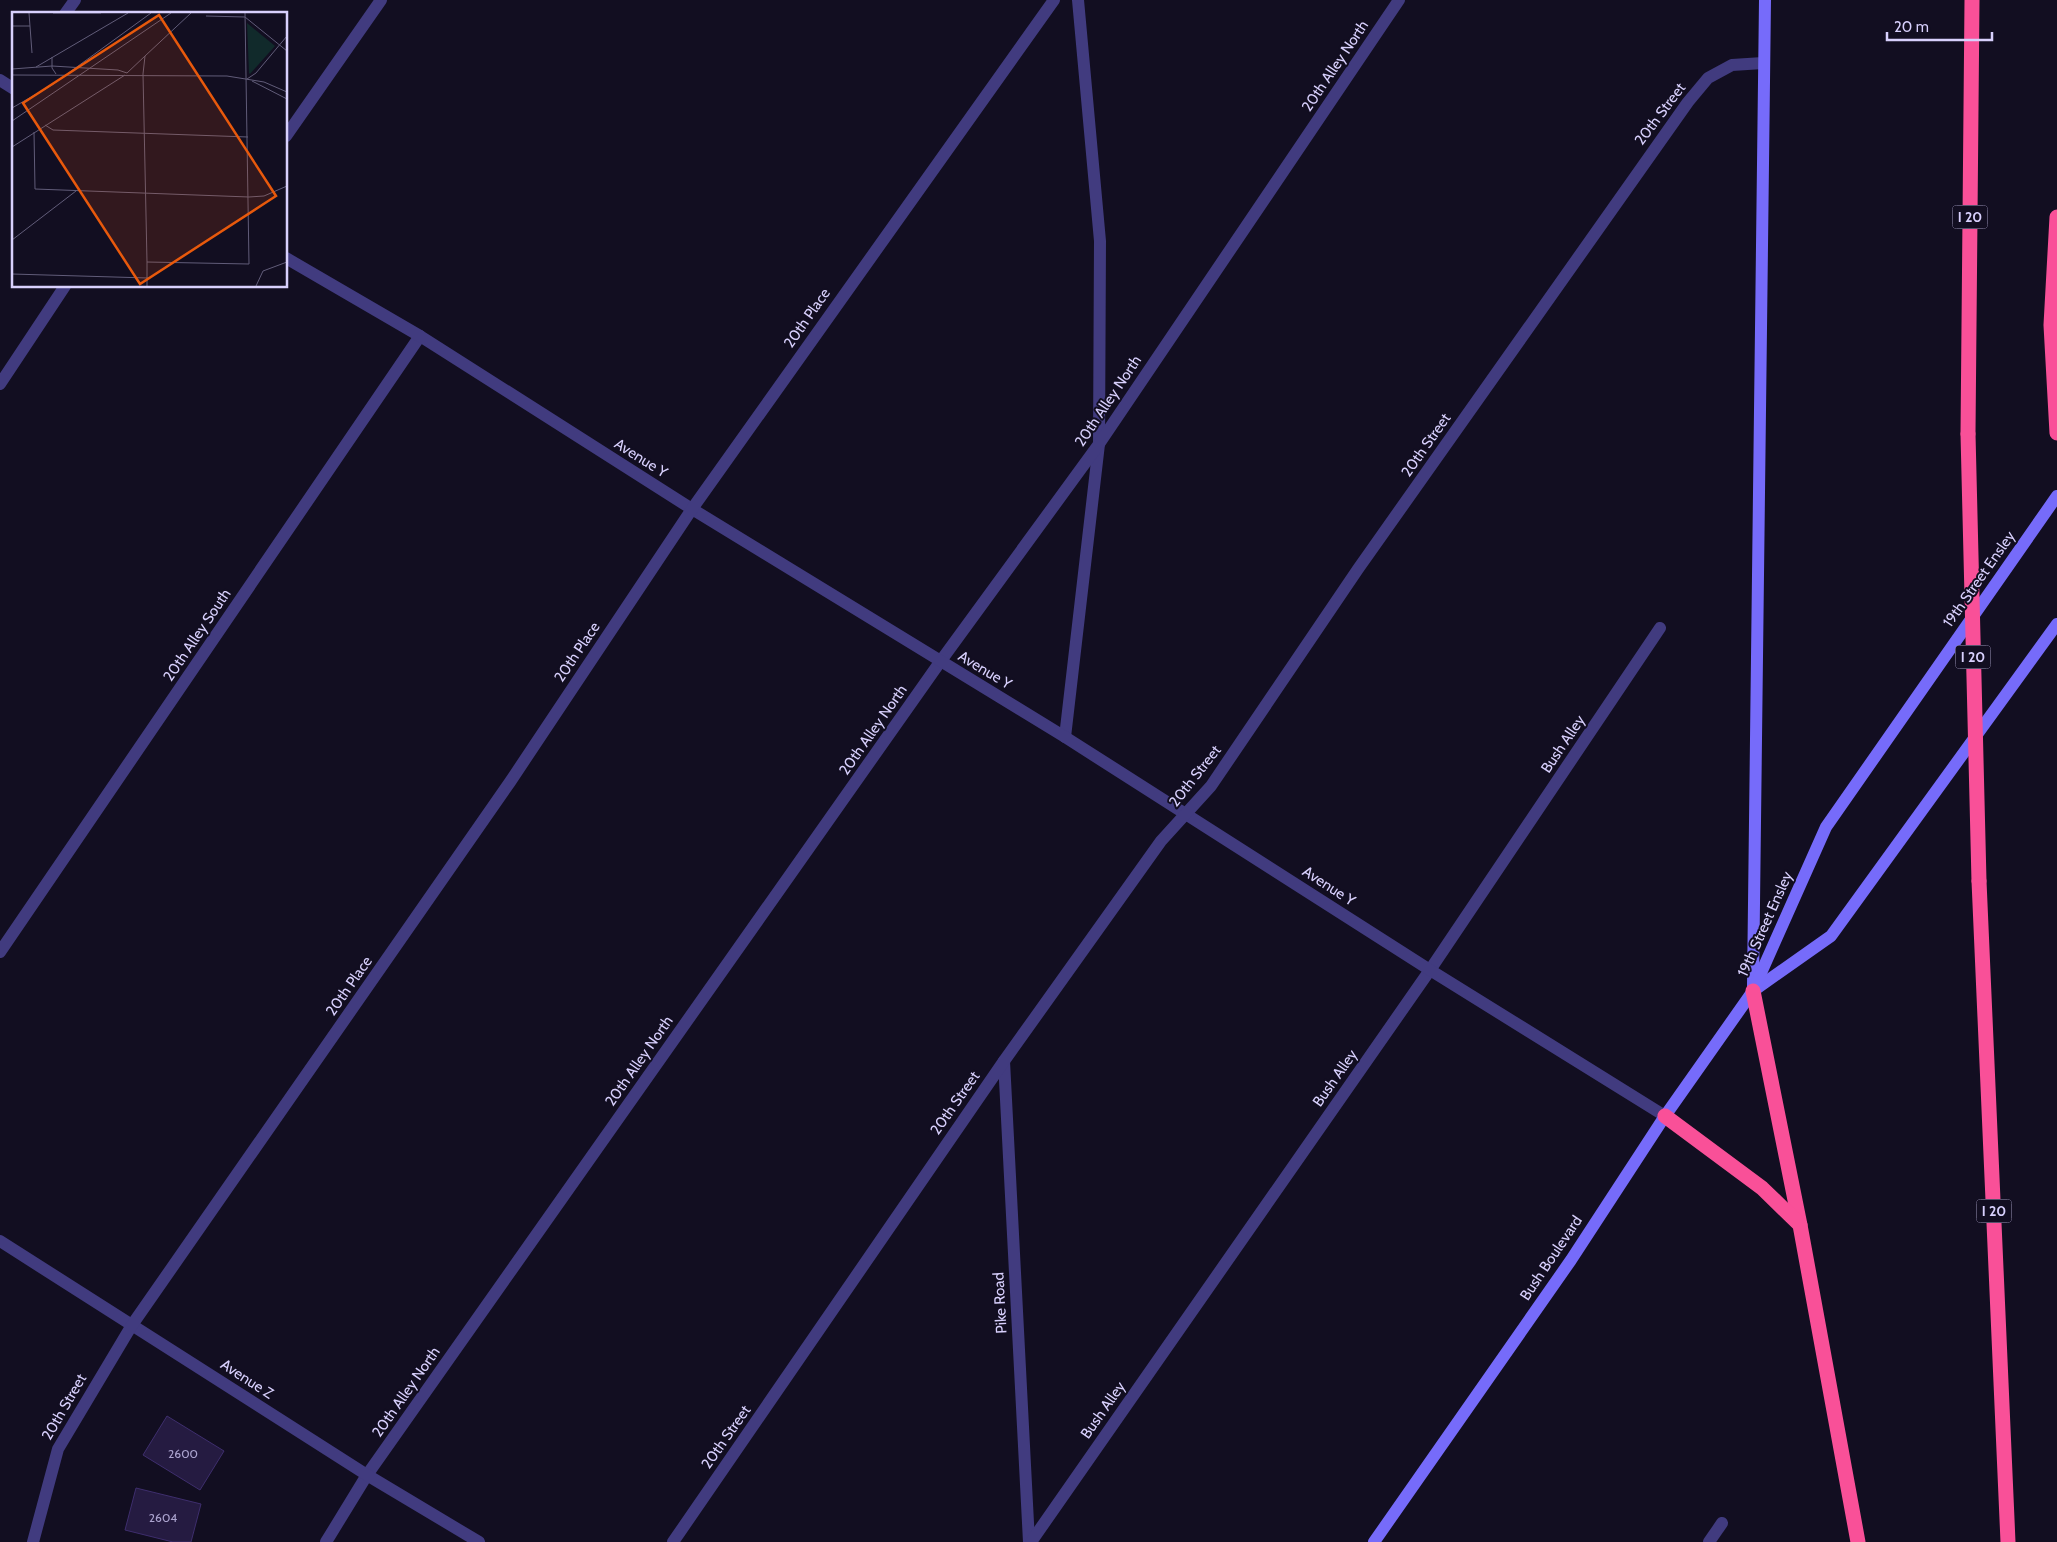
<svg xmlns="http://www.w3.org/2000/svg" width="2057" height="1542" font-family="Cabin,sans-serif">
<rect width="100%" height="100%" fill="#120e21"/>
<g fill="#251b41" stroke="#3e2e6d">
<path d="M167 1416 224 1451 200 1490 143 1455Z"/>
<path d="M136 1488 201 1504 191 1542H173L125 1530Z"/>
</g>
<g fill="none" stroke-linecap="round" stroke-linejoin="round">
<g stroke="#413b7f" stroke-width="12">
<path d="M286 136 381 0"/>
<path d="M1065 737 1099 444 1100 241 1078 0"/>
<path d="M0 952 420 336"/>
<path d="M1004 1061 1029 1542"/>
<path d="M326 1542 367 1475 940 662 1099 444 1399 0"/>
<path d="M1031 1542 1430 970 1660 628"/>
<path d="M1709 1542 1722 1523"/>
</g>
<g stroke="#413b7f" stroke-width="12">
<path d="M65 14 75 0"/>
<path d="M0 80 14 89"/>
<path d="M286 258 420 336 692 509 1065 737 1430 970 1665 1116"/>
<path d="M0 384 65 286"/>
<path d="M0 1241 367 1475 479 1542"/>
<path d="M33 1542 58 1449 132 1325 510 782 692 509 1054 0"/>
<path d="M673 1542 1004 1061 1161 841 1211 786 1358 569 1688 102 1708 78 1732 65 1763 63"/>
</g>
<g stroke="#766bfa" stroke-width="12">
<path d="M1753 986 1765 0"/>
<path d="M1753 991 1831 936 2057 624"/>
<path d="M1374 1542 1571 1260 1665 1116 1753 991 1826 827 2057 496"/>
</g>
<g stroke="#f95098" stroke-width="15">
<path d="M2057 217 2051 325 2057 433"/>
<path d="M1968 434 1972 0"/>
<path d="M1979 881 2008 1542"/>
<path d="M1753 991 1800 1225"/>
<path d="M1665 1116 1762 1188 1800 1225 1858 1542"/>
</g>
<path stroke="#f95098" stroke-width="15" d="M1968 434 1979 881"/>
</g>
<g text-anchor="middle" dominant-baseline="central" stroke-width="4" stroke-linejoin="round" paint-order="stroke">
<g font-size="12" fill="#aba3ce">
<text x="183" y="1453">2600</text>
<text x="163" y="1517">2604</text>
</g>
<g fill="#120e21" stroke="#9d96bb" stroke-width="1">
<rect x="1952.5" y="205.5" width="35" height="23" rx="4"/>
<rect x="1955.5" y="645.5" width="35" height="23" rx="4"/>
<rect x="1976.5" y="1199.5" width="35" height="23" rx="4"/>
</g>
<g font-size="14" font-weight="bold" fill="#d8d0fd">
<text x="1970" y="217">I 20</text>
<text x="1973" y="657">I 20</text>
<text x="1994" y="1211">I 20</text>
</g>
<g font-size="15" fill="#d8d0fd" stroke="#120e21">
<text transform="translate(1335 66) rotate(-56)">20th Alley North</text>
<text transform="translate(1660 114) rotate(-53)">20th Street</text>
<text transform="translate(807 318) rotate(-55)">20th Place</text>
<text transform="translate(1108 401) rotate(-56)">20th Alley North</text>
<text transform="translate(1426 445) rotate(-55)">20th Street</text>
<text transform="translate(641 458) rotate(32)">Avenue Y</text>
<text transform="translate(1979 579) rotate(-55)">19th Street Ensley</text>
<text transform="translate(197 635) rotate(-56)">20th Alley South</text>
<text transform="translate(577 652) rotate(-56)">20th Place</text>
<text transform="translate(985 670) rotate(31)">Avenue Y</text>
<text transform="translate(873 730) rotate(-55)">20th Alley North</text>
<text transform="translate(1563 744) rotate(-56)">Bush Alley</text>
<text transform="translate(1195 776) rotate(-52)">20th Street</text>
<text transform="translate(1329 886) rotate(33)">Avenue Y</text>
<text transform="translate(1765 924) rotate(-66)">19th Street Ensley</text>
<text transform="translate(349 986) rotate(-55)">20th Place</text>
<text transform="translate(639 1061) rotate(-55)">20th Alley North</text>
<text transform="translate(1335 1078) rotate(-55)">Bush Alley</text>
<text transform="translate(955 1103) rotate(-55)">20th Street</text>
<text transform="translate(1551 1258) rotate(-56)">Bush Boulevard</text>
<text transform="translate(1000 1303) rotate(-93)">Pike Road</text>
<text transform="translate(247 1379) rotate(33)">Avenue Z</text>
<text transform="translate(406 1392) rotate(-55)">20th Alley North</text>
<text transform="translate(64 1407) rotate(-60)">20th Street</text>
<text transform="translate(1103 1410) rotate(-55)">Bush Alley</text>
<text transform="translate(726 1437) rotate(-55)">20th Street</text>
</g>
</g>
<g transform="translate(12 12)">
<rect width="275" height="275" fill="#120e21"/>
<path d="M235 11 263 34 238 62 237 61Z" fill="#112a2b"/>
<path fill="none" stroke="#615c79" stroke-width="1" d="M17 1 20 41M41 1H89M194 4 233 5 275 39M0 14H18M40 45V56L44 62M24 55 116 1M0 57 40 54 106 58 115 61M115 61 133 44M131 62 135 250M131 62 133 44 179 1M0 63 215 64 252 70 275 80M235 67 244 61 275 24M240 69 275 87M0 96 40 73 139 1M0 109 159 1M33 113 41 118 236 125M22 120 23 177 237 185 252 184 275 174M0 135 113 63M0 228 64 179M0 262 136 266M135 274V250L237 252 233 1M244 274 251 259 275 250"/>
<path fill="#e8590c" fill-opacity="0.15" stroke="#e8590c" stroke-width="2.5" d="M147 3 264 184 128 272 11 91Z"/>
<rect width="275" height="275" fill="none" stroke="#d8d0fd" stroke-width="2.5"/>
</g>
<path d="M1887 32v8h105v-8" fill="none" stroke="#d8d0fd" stroke-width="2.5"/>
<text x="1894" y="32" font-size="15" fill="#d8d0fd" stroke="#120e21" stroke-width="4" paint-order="stroke">20 m</text>
</svg>
